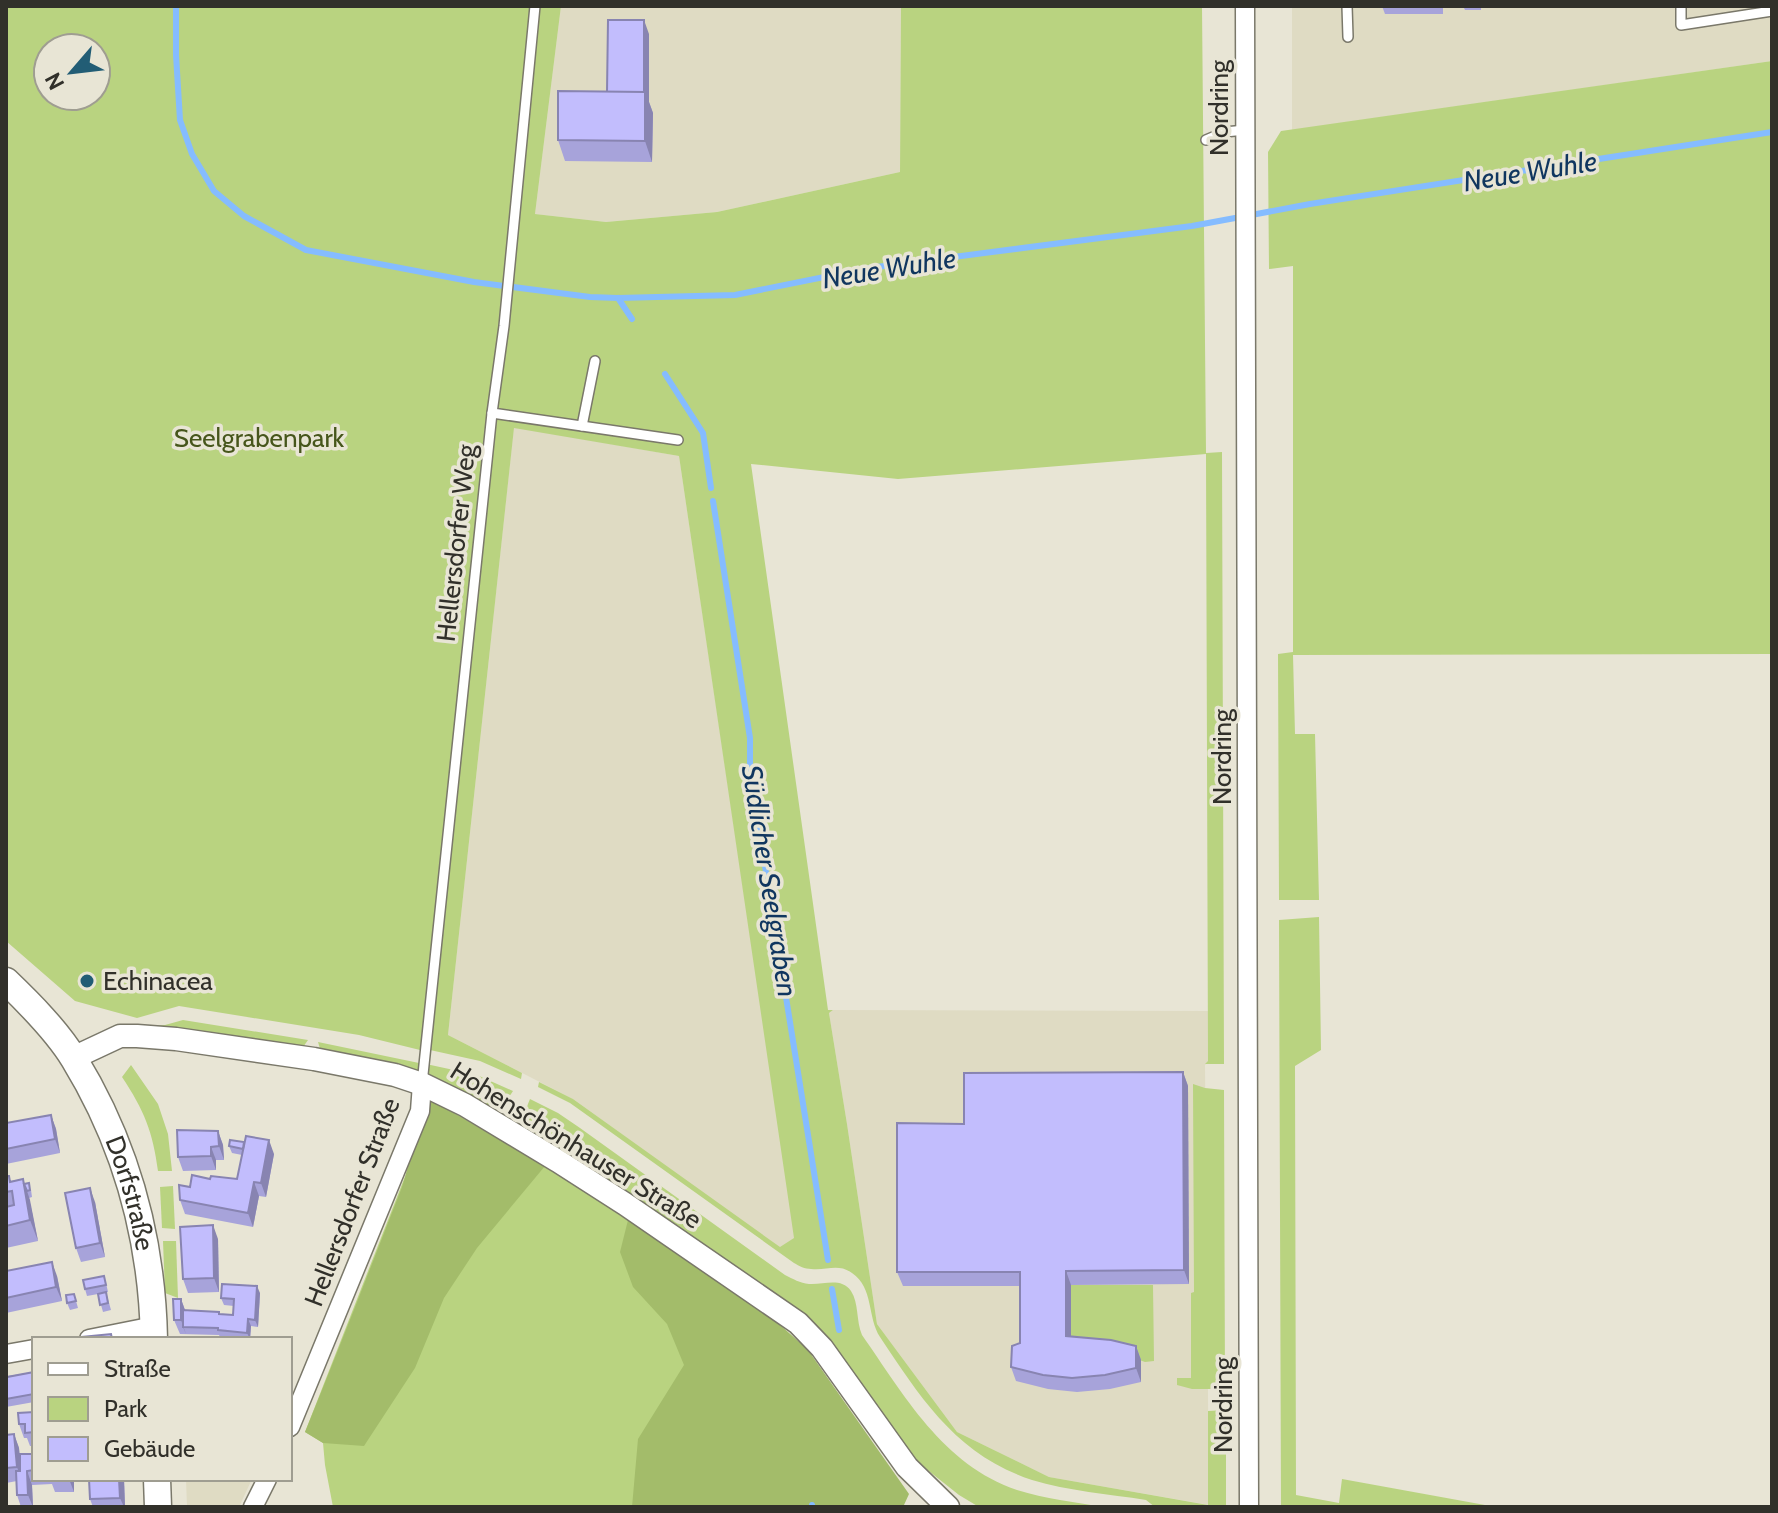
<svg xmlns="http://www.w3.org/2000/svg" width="1778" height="1513" font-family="Cabin,sans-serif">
<rect width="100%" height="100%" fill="#e8e5d5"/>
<g fill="#dfdbc3">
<path d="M561 6H901L900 172 717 212 606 222 535 214Z"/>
<path d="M1292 6H1772V61L1292 130Z"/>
<path d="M514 427 679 456 795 1238 780 1248 573 1099 448 1035Z"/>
<path d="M833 1010 1208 1011V1062L1205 1065 1209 1505 1049 1477 957 1432 877 1324 847 1124 829 1013Z"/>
<path d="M186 1479H252L239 1507H187Z"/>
</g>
<g fill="#b9d380" fill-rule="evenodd">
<path d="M6 6H561L535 214 606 222 717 212 900 172 901 6H1202L1206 453 1222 452 1224 1064H1205L1208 1061 1206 454 898 479 751 464 828 1010H833L829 1013 847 1124 877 1324 957 1432 1049 1477 1208 1505V1411L1226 1410V1507H1155L1146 1500C1109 1494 1068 1491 1032 1480 957 1455 922 1400 880 1337 867 1317 874 1288 852 1273 838 1263 826 1271 811 1269 805 1269 799 1266 794 1263L570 1103 538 1087 539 1082 573 1099 780 1247 794 1238 679 456 514 428 448 1035 522 1073 521 1079 480 1061 430 1050V1045L420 1050 359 1035 179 1006 137 1018 75 1001 6 941ZM48 48H96V96H48Z"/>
<path d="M1772 61V654L1293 655 1295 734H1315L1319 900H1279L1278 654 1293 652V266L1269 269 1268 152 1281 131Z"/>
<path d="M1319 917 1321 1050 1295 1066 1296 1495 1339 1503 1342 1479 1496 1507H1281L1279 920Z"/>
<path d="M183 1020 308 1040 301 1050 149 1028V1026L165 1025Z"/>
<path d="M318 1042 419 1063 418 1076 321 1052Z"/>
<path d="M426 1064 477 1075 513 1091C499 1115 483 1105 463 1095 452 1090 440 1084 428 1078L426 1070Z"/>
<path d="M131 1065 158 1104 168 1134 172 1171H158C153 1132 144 1110 122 1077Z"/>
<path d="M1193 1084 1205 1088 1224 1090 1225 1389H1192L1177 1385V1378H1191V1293L1194 1292Z"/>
<path d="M530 1099 558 1113 580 1128 785 1275C793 1279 800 1283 809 1284 824 1285 841 1277 851 1291 859 1303 856 1321 862 1335 904 1395 943 1465 1017 1490 1045 1499 1075 1502 1103 1507H979L959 1495 925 1468 903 1446 822 1332 810 1321 532 1135C523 1122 524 1113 530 1099Z"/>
<path d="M443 1106 553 1171 628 1220 772 1318 808 1350 840 1507H333L325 1465 323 1443 305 1432 406 1174 424 1111Z"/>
<path d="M173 1186 175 1229 162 1228 160 1187Z"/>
<path d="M163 1241H176L178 1298 165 1293Z"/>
<path d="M1071 1285H1153L1154 1361 1145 1362 1131 1357 1071 1350Z"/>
</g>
<g fill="#a3bc6a">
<path d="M431 1100 545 1166 477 1248 444 1298 415 1368 364 1446 323 1443 305 1432C338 1351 370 1269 402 1187 412 1158 415 1125 431 1100Z"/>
<path d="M628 1220 772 1318 808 1350 909 1494 904 1505 893 1507H632L638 1439 684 1365 667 1324 633 1287 620 1252Z"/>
</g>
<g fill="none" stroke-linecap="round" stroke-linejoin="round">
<g stroke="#85bcff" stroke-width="6">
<path d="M176 6V55L180 120 192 154 214 191 244 216 306 250 474 282 590 297 618 298 735 295 869 268 1192 226 1310 204 1772 132"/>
<path d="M618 298 632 319"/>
<path d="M665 374 703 433 711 488"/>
<path d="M713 501 750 738V772L828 1260"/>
<path d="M832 1289 839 1330"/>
<path d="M812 1507V1505"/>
</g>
<defs>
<g id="service">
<path d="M1347 6 1348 37"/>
<path d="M1681 6V25L1772 11"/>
<path d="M1206 140 1225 132 1245 130"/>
<path d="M492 413 678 440"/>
<path d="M582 426 595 361"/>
<path d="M422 1084 492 413 504 326 535 6"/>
</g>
<g id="minor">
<path d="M1245 6 1249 1507"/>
<path d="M89 1339 154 1326"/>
<path d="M6 1354 34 1349"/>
<path d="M290 1427 420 1111 422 1084"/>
<path d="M253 1507 267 1479"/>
</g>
<path id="tertiary" d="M73 1058 120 1036H137L176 1039 314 1059 395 1075 422 1084 465 1105 558 1161 625 1204 798 1323 822 1348 907 1467 948 1507"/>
<g id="secondary">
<path id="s1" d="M6 981C30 1004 57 1031 74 1059 126 1144 152 1240 154 1339"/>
<path d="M157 1479 158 1507"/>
</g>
</defs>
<use href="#service" stroke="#7a786a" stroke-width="12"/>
<use href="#minor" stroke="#7a786a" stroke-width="21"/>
<use href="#tertiary" stroke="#7a786a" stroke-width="25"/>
<use href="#secondary" stroke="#7a786a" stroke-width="29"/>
<use href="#service" stroke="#fff" stroke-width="9"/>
<use href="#minor" stroke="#fff" stroke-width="18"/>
<use href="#tertiary" stroke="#fff" stroke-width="22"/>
<use href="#secondary" stroke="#fff" stroke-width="26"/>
</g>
<g fill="#a7a3da">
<path d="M1382 6H1460V8H1443V14H1385Z"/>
<path d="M1463 6H1481V10H1465Z"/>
<path d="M649 34V102L653 113 652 162 565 161 558 140 607 92Z"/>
<path d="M1183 1072 1188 1086 1189 1284 1071 1285V1337L1136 1346 1141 1360V1382L1110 1389 1077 1392 1048 1389 1016 1381 1011 1367 1020 1343V1286H903L897 1272 964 1124Z"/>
<path d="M51 1115 56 1129 60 1153 6 1164V1123Z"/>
<path d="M218 1131 223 1145 224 1160H216V1170L183 1171 178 1157Z"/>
<path d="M229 1146 274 1154 266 1197 259 1196 253 1227 185 1214 180 1200 190 1187 210 1179H237L242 1155 232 1153Z"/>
<path d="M6 1176 11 1181 23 1179 24 1184 31 1190 32 1197 29 1198 38 1241 6 1248Z"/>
<path d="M95 1202 105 1257 81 1262 76 1248Z"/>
<path d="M218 1239 219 1292 188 1293 183 1279Z"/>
<path d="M6 1271 57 1276 62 1301 6 1313Z"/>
<path d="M106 1283 108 1292 102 1293 106 1292 111 1310 103 1312 98 1294 87 1296 85 1289Z"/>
<path d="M260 1293 258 1327 251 1326 250 1339 220 1337 219 1335 180 1334 174 1320 181 1299 185 1310 219 1312 220 1314 233 1315 234 1306 224 1305 221 1298Z"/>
<path d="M74 1294 78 1308 70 1310 67 1303Z"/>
<path d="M6 1372 8 1376 34 1372V1402L6 1407Z"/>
<path d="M34 1412V1446H30L27 1438H24L19 1424Z"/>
<path d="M14 1434 19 1448 20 1463 34 1454V1479H74V1492H55L52 1484 32 1485 33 1507H21L17 1495V1481L6 1483V1435Z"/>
<path d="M124 1479 125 1507H93L90 1499Z"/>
</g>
<g fill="#8884b1">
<path d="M644 20 649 34V102L653 113 652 162 645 141 644 99Z"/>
<path d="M1183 1072 1188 1086 1189 1284 1184 1270Z"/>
<path d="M51 1115 56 1129 60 1153 55 1139Z"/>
<path d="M218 1131 223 1145 224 1160 219 1146Z"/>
<path d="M269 1140 274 1154 266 1197 261 1183Z"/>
<path d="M211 1147 216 1160V1170L211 1156Z"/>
<path d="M23 1179 30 1200 38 1241 30 1220Z"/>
<path d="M254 1182 259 1196 253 1227 248 1213Z"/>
<path d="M90 1188 95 1202 105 1257 100 1243Z"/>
<path d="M213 1225 218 1239 219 1292 214 1278Z"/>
<path d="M52 1262 57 1276 62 1301 56 1287Z"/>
<path d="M1066 1271 1071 1285V1350L1066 1336Z"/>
<path d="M257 1286 260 1293 258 1327 255 1320Z"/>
<path d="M181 1299 186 1313 183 1327 186 1334 181 1320Z"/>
<path d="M248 1319 251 1326 250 1339 247 1333Z"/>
<path d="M1136 1346 1141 1360V1382L1136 1368Z"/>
<path d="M14 1434 19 1448 22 1481 17 1467Z"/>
<path d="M27 1471 32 1485 33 1507 28 1495Z"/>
<path d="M69 1479H74V1492Z"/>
<path d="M119 1479H124L125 1507H124L120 1498Z"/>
</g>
<g fill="#c2bdfd" stroke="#8884b1" stroke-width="2">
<path d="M608 20H644V92H607Z"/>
<path d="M558 91 645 92V141L558 140Z"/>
<path d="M1183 1072 1184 1270 1066 1271V1336L1111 1340 1136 1346V1368L1105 1375 1072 1378 1043 1375 1011 1367 1012 1346 1020 1343V1272H897V1123L964 1124V1073Z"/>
<path d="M51 1115 55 1139 6 1149V1123Z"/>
<path d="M177 1130 218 1131 219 1146 211 1147V1156L178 1157Z"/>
<path d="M246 1136 269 1140 261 1183 254 1182 248 1213 180 1200 179 1185 190 1187 192 1175 210 1179 211 1176 237 1179Z"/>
<path d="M230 1140 244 1142 243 1149 229 1146Z"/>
<path d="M6 1176H9L10 1182 23 1179 30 1220 6 1226V1207L14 1205 12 1191 6 1192Z"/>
<path d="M29 1183 30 1190 27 1191 24 1184Z"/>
<path d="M90 1188 100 1243 76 1248 65 1193Z"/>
<path d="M213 1225 214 1278 183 1279 180 1227Z"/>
<path d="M52 1262 56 1287 6 1298V1271Z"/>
<path d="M104 1276 106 1285 85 1289 83 1280Z"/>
<path d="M222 1284 257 1286 255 1320 248 1319 247 1333 218 1330V1328L183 1327V1310L219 1312V1314L233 1315 234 1299 221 1298Z"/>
<path d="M106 1292 108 1303 100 1305 98 1294Z"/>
<path d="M74 1294 76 1301 67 1303 66 1295Z"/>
<path d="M173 1299H181V1320H174Z"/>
<path d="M111 1334 112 1339H82V1337Z"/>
<path d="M6 1372 7 1377 34 1372V1394L6 1399Z"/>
<path d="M34 1412V1432L25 1433V1424H19L18 1413Z"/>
<path d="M14 1434 17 1467 6 1468V1435Z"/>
<path d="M20 1454H34V1470L27 1471 28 1495H17L16 1471H20Z"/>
<path d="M89 1479H119L120 1498 90 1499Z"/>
</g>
<circle fill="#225d75" stroke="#e8e5d5" stroke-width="3" cx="87" cy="981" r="8"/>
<g text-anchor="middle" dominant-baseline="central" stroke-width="7" stroke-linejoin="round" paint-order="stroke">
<g font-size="26" fill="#31302a" stroke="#e8e5d5">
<text transform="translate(1219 108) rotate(-90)">Nordring</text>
<text transform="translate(456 543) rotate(-84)">Hellersdorfer Weg</text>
<text transform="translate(1222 757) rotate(-90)">Nordring</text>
<text transform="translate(576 1145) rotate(32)">Hohenschönhauser Straße</text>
<text stroke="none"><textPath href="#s1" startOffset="250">Dorfstraße</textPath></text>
<text transform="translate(352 1202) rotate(-69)">Hellersdorfer Straße</text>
<text transform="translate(1223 1405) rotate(-90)">Nordring</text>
</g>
<g font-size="26" fill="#46561b" stroke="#e8e5d5">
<text x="259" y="438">Seelgrabenpark</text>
</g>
<g font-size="26" fill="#31302a" stroke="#e8e5d5" text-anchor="start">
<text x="103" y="981">Echinacea</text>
</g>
<g font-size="28" font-style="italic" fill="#10365f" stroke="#e8e5d5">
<text transform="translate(1530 171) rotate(-9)">Neue Wuhle</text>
<text transform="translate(889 268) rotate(-9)">Neue Wuhle</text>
<text transform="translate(770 881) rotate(81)">Südlicher Seelgraben</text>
</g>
</g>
<rect width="1778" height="1513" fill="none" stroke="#31302a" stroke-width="16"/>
<rect x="32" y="1337" width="260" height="144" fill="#e8e5d5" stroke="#9f9d91" stroke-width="2"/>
<rect x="48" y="1363" width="40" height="12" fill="#ffffff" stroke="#9f9d91" stroke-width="2"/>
<text x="104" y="1377" font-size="24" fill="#31302a">Straße</text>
<rect x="48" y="1397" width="40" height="24" fill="#b9d380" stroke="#9f9d91" stroke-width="2"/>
<text x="104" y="1417" font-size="24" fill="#31302a">Park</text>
<rect x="48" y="1437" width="40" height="24" fill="#c2bdfd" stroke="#9f9d91" stroke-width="2"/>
<text x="104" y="1457" font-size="24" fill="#31302a">Gebäude</text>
<g transform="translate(72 72) rotate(242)"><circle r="38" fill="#e8e5d5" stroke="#9f9d91" stroke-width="2"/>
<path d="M0-6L14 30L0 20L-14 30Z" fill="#225d75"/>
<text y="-12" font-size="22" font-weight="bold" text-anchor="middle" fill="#31302a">N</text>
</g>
</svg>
